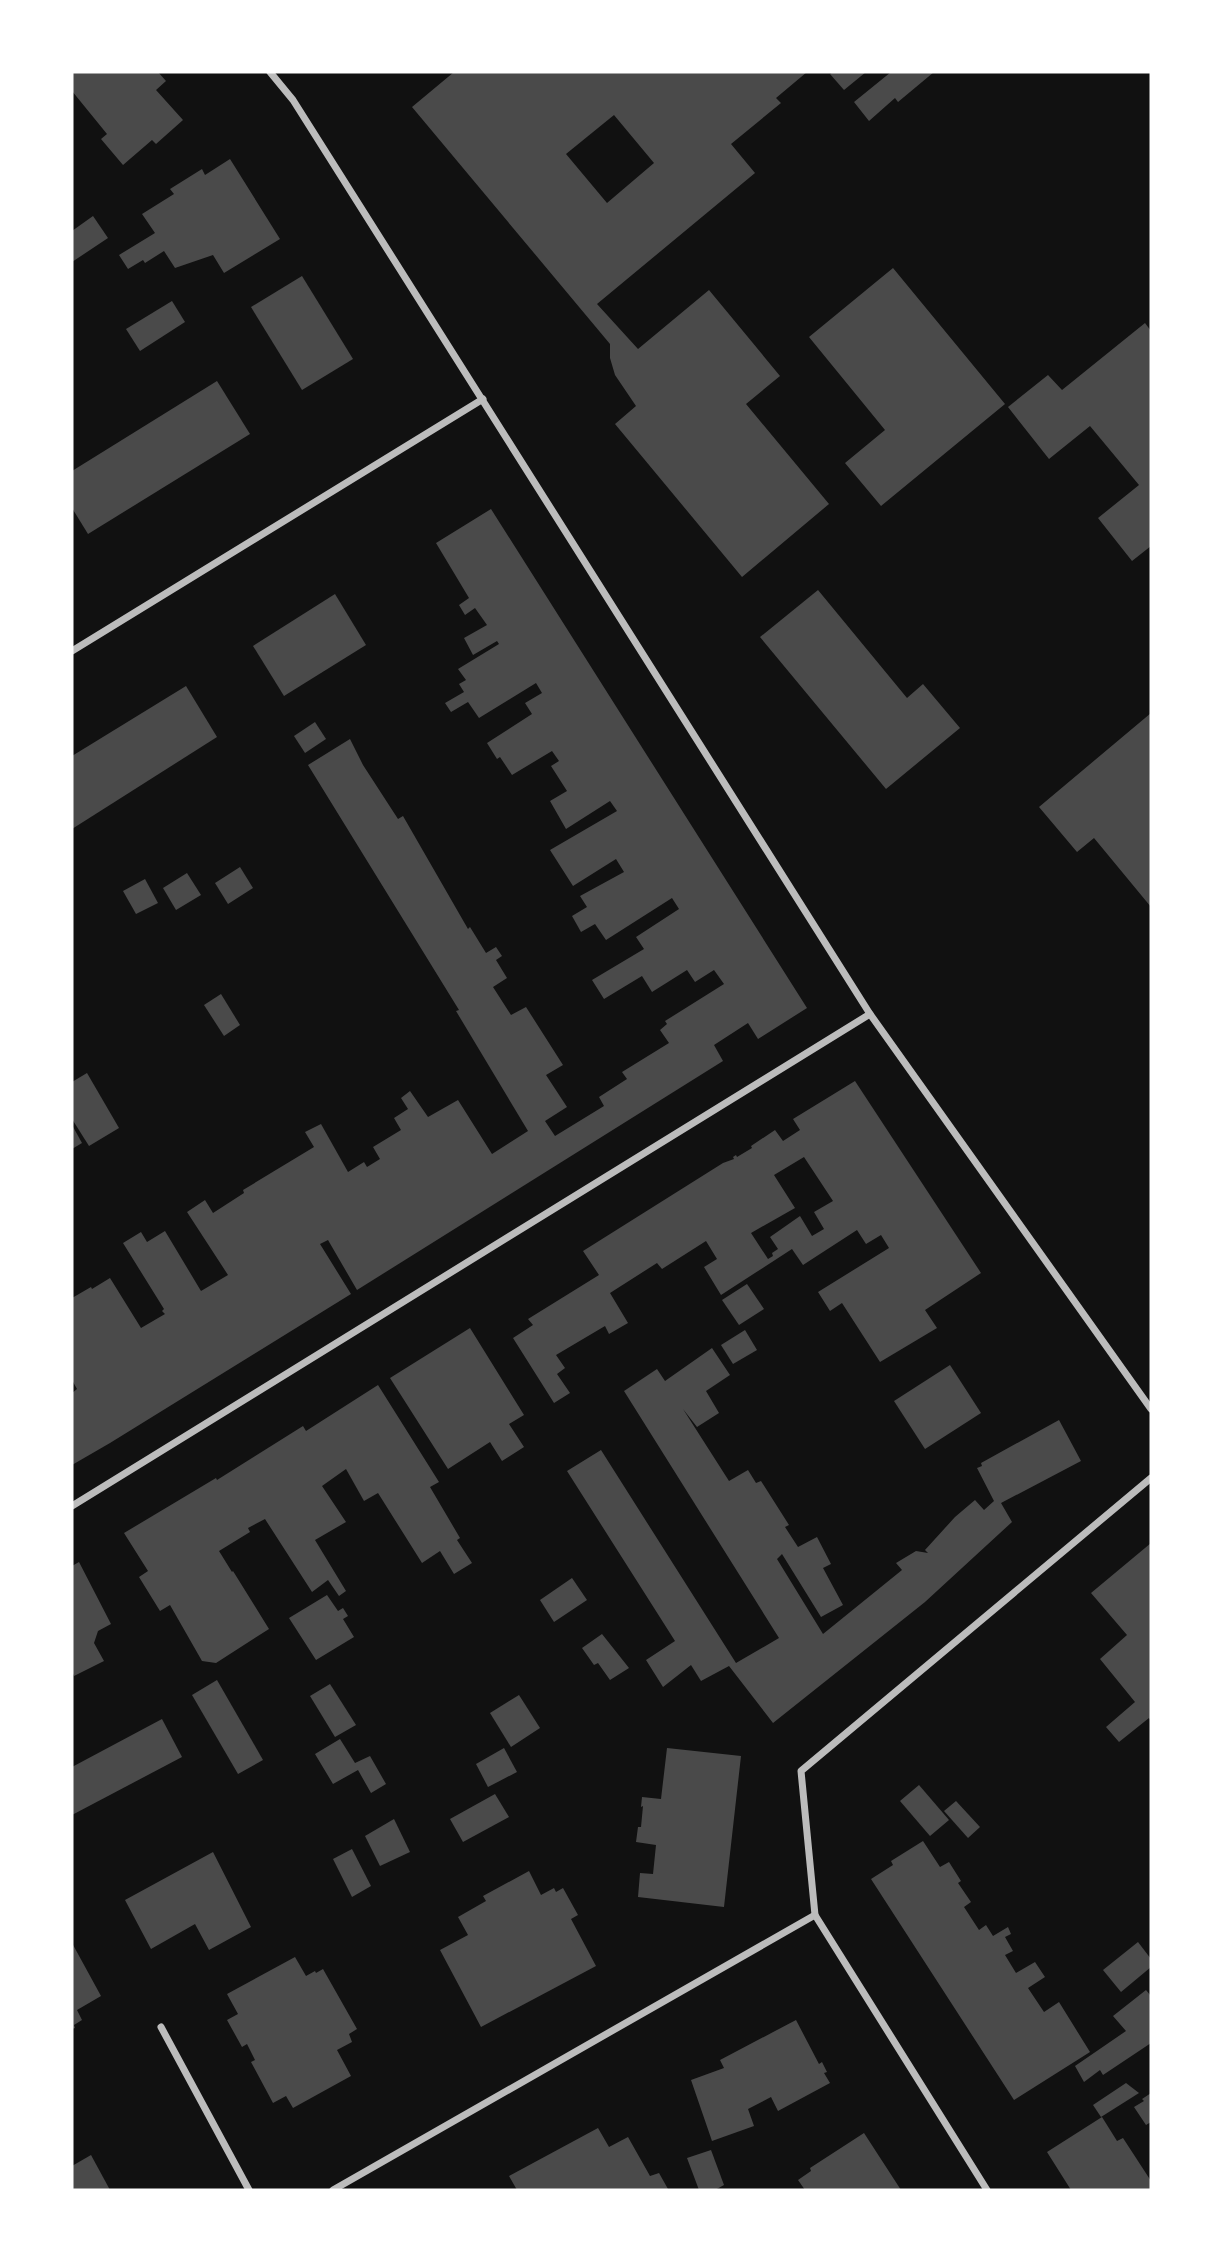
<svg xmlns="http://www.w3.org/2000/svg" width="1223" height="2262" font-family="'Titillium Web',sans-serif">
<rect width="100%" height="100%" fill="#111"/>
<g fill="#4a4a4a" fill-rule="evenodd">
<path d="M72 72H158L166 81 156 90 183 120 156 144 152 140 123 165 101 139 107 134 72 91Z"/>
<path d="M454 72H807L776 98 781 103 731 144 755 173 597 304 638 349 709 290 780 376 746 404 829 504 742 577 615 424 636 406 615 375 610 358V344L412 107ZM614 115 654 163 607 203 566 154Z"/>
<path d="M833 72H866L844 90 830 74Z"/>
<path d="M891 72H934L898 102 895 98 869 121 854 102Z"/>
<path d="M230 159 280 239 224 273 213 255 175 268 164 251 145 263 143 260 128 269 119 255 155 233 142 214 174 194 170 189 202 169 205 175Z"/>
<path d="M93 216 108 238 72 262V231Z"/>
<path d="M893 268 1005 404 881 506 845 463 885 430 809 337Z"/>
<path d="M302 276 353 359 302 390 251 307Z"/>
<path d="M172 301 185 322 140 351 126 329Z"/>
<path d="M1145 323 1151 331V546L1132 561 1098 518 1139 485 1090 426 1049 459 1008 407 1048 375 1062 390Z"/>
<path d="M217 381 250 434 88 534 72 508V471Z"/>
<path d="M491 509 807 1008 758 1039 748 1023 714 1045 723 1061 357 1290 328 1240 320 1244 351 1294 110 1443 72 1465V1393L77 1389 72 1380V1298L91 1287 92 1289 110 1278 141 1328 165 1314 162 1311 164 1309 123 1243 141 1232 147 1242 165 1231 201 1291 228 1275 187 1212 205 1200 213 1213 244 1193 243 1190 314 1147 305 1132 321 1124 348 1172 364 1162 367 1167 380 1159 373 1147 401 1130 394 1118 408 1109 401 1098 410 1091 428 1117 458 1100 492 1154 528 1131 456 1011 459 1010 308 765 350 739 363 765 398 819 403 816 468 929 470 927 486 953 496 947 502 956 496 960 507 978 493 987 511 1015 526 1007 563 1065 546 1075 567 1107 545 1121 555 1136 604 1106 599 1097 627 1079 622 1072 669 1043 660 1030 667 1024 665 1021 724 984 714 970 695 982 687 970 652 992 642 976 604 999 592 980 644 949 636 937 679 909 672 898 606 940 595 924 581 932 572 916 587 907 580 896 624 872 616 859 573 886 550 850 617 811 610 801 566 829 550 801 567 791 551 766 559 761 552 751 512 775 500 757 497 759 487 743 532 714 525 703 542 693 536 683 479 718 468 702 451 712 445 703 464 692 459 684 466 680 458 669 499 644 497 641 473 655 464 638 487 625 475 608 465 615 459 605 469 598 436 543Z"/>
<path d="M818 590 907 698 923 684 960 728 886 789 760 637Z"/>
<path d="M335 594 366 645 284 696 253 646Z"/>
<path d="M186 686 217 737 72 829V756Z"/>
<path d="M1151 713V907L1094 838 1077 852 1039 807Z"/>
<path d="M315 722 326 739 305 753 294 736Z"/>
<path d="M240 867 253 888 228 904 215 883Z"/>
<path d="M187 873 201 895 176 910 163 888Z"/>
<path d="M145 879 158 903 136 914 123 891Z"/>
<path d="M221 994 240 1025 224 1036 204 1005Z"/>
<path d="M87 1073 119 1128 89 1146 72 1119V1082Z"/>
<path d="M855 1081 981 1273 925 1310 937 1328 880 1362 842 1303 830 1311 818 1292 889 1248 881 1235 866 1244 857 1230 803 1265 792 1249 721 1295 704 1267 717 1259 706 1241 662 1269 657 1263 610 1293 628 1323 609 1334 605 1326 556 1355 565 1368 557 1374 570 1393 554 1403 513 1338 533 1325 528 1319 599 1275 583 1251 723 1163 734 1159 733 1157 736 1155 737 1157 752 1148 751 1146 775 1130 783 1141 800 1130 793 1119ZM804 1157 833 1201 814 1212 824 1229 812 1236 800 1216 770 1237 778 1249 772 1253 773 1256 768 1259 751 1233 795 1208 774 1175Z"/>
<path d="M72 1125 82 1143 72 1149Z"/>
<path d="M747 1284 764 1309 739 1325 722 1300Z"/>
<path d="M470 1328 524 1415 509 1424 524 1447 502 1461 490 1442 448 1469 390 1378Z"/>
<path d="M745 1330 757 1350 733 1364 721 1345Z"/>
<path d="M712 1348 730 1375 706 1391 719 1413 697 1427 683 1409 729 1481 748 1470 756 1483 761 1481 789 1525 785 1527 798 1547 817 1537 831 1564 823 1568 843 1605 821 1617 782 1554 777 1559 823 1634 902 1570 896 1563 916 1551 928 1553 925 1550 955 1517 975 1500 984 1510 994 1501 977 1468 982 1466 981 1463 1059 1420 1081 1461 1001 1503 1012 1522 925 1602 773 1723 729 1666 701 1681 691 1665 663 1687 646 1660 675 1641 567 1471 601 1450 736 1663 779 1638 624 1391 657 1369 665 1381Z"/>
<path d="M950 1365 981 1413 925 1449 894 1401Z"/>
<path d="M378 1385 439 1482 430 1487 460 1538 457 1540 472 1563 454 1574 440 1551 422 1563 378 1493 364 1501 346 1469 322 1486 346 1522 315 1540 346 1591 339 1596 328 1580 312 1592 265 1519 248 1528 250 1532 219 1551 232 1572 233 1571 269 1629 216 1663 202 1661 170 1605 160 1611 139 1577 148 1571 124 1533 216 1478 217 1480 303 1426 306 1431Z"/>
<path d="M1151 1543V1721L1149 1718 1119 1742 1106 1727 1135 1702 1100 1659 1127 1635 1091 1593Z"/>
<path d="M79 1562 111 1624 98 1631 94 1643 104 1661 74 1676 72 1671V1566Z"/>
<path d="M572 1578 587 1600 554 1622 540 1600Z"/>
<path d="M327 1595 338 1611 343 1608 348 1616 343 1619 354 1637 316 1660 289 1618Z"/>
<path d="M602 1634 629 1668 610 1680 598 1663 594 1665 582 1648Z"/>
<path d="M217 1680 263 1760 238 1774 192 1695Z"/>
<path d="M330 1684 356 1725 335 1737 310 1696Z"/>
<path d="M519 1695 540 1728 511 1747 490 1713Z"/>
<path d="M162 1719 182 1757 72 1815V1767Z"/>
<path d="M340 1739 355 1763 370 1756 386 1784 371 1793 358 1770 333 1784 315 1754Z"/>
<path d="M504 1748 517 1772 488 1787 476 1764Z"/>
<path d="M667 1748 741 1756 724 1907 638 1897 640 1873 653 1874 656 1845 636 1842 638 1827H641L643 1806 641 1807 642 1797 661 1799Z"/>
<path d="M919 1785 949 1820 930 1836 900 1801Z"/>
<path d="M495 1794 509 1817 463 1842 450 1819Z"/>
<path d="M956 1801 980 1827 968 1838 944 1811Z"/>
<path d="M394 1819 410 1852 380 1866 365 1836Z"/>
<path d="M923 1841 940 1867 949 1862 961 1881 958 1883 971 1902 964 1907 979 1930 986 1925 993 1936 1008 1927 1011 1934 1005 1937 1013 1951 1005 1955 1016 1973 1035 1962 1045 1977 1028 1988 1044 2012 1059 2002 1090 2052 1014 2100 871 1879 893 1865 891 1861Z"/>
<path d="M352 1849 371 1886 352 1897 333 1859Z"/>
<path d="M213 1852 251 1927 209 1950 195 1924 151 1949 125 1900Z"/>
<path d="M529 1871 541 1895 554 1888 556 1892 563 1888 578 1915 571 1919 596 1966 481 2027 440 1950 468 1935 458 1917 486 1901 483 1896Z"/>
<path d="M1138 1942 1151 1959V1967L1121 1992 1103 1970Z"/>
<path d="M72 1943 101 1996 77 2010 82 2020 74 2025 75 2028 72 2029Z"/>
<path d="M295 1957 306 1976 315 1971 316 1973 323 1969 357 2029 349 2034 352 2042 337 2050 351 2076 293 2108 286 2096 273 2103 251 2062 255 2060 247 2044 242 2047 227 2020 238 2014 227 1994Z"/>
<path d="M1146 1990 1151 1996V2043L1103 2075 1100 2070 1084 2082 1075 2066 1126 2031 1113 2016Z"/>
<path d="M796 2020 819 2064 822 2062 827 2072 824 2073 830 2083 778 2111 771 2097 748 2109 754 2126 712 2141 691 2080 724 2068 720 2060Z"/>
<path d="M1126 2083 1139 2093 1101 2117 1093 2105Z"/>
<path d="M1151 2093V2122L1146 2125 1134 2107 1144 2101 1142 2099Z"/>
<path d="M1102 2117 1117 2141 1123 2138 1151 2181V2190H1071L1047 2152Z"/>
<path d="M598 2128 609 2147 628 2137 650 2176 659 2173 668 2189 517 2190 509 2176Z"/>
<path d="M864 2133 901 2190H805L798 2180 811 2171 810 2168Z"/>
<path d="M711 2150 724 2185 715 2190H699L687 2158Z"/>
<path d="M91 2155 110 2190H72V2166Z"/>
</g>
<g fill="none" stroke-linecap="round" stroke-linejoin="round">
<g stroke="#bcbcbc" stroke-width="7">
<path d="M270 72 293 100 870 1014 1151 1409"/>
<path d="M72 651 483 399"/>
<path d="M72 1506 870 1014"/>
<path d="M161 2027 249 2190"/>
<path d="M333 2190 815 1915"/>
<path d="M987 2190 815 1915 801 1771 1151 1478"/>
</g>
</g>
<rect width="1223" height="2262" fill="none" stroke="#ffffff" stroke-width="147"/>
</svg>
